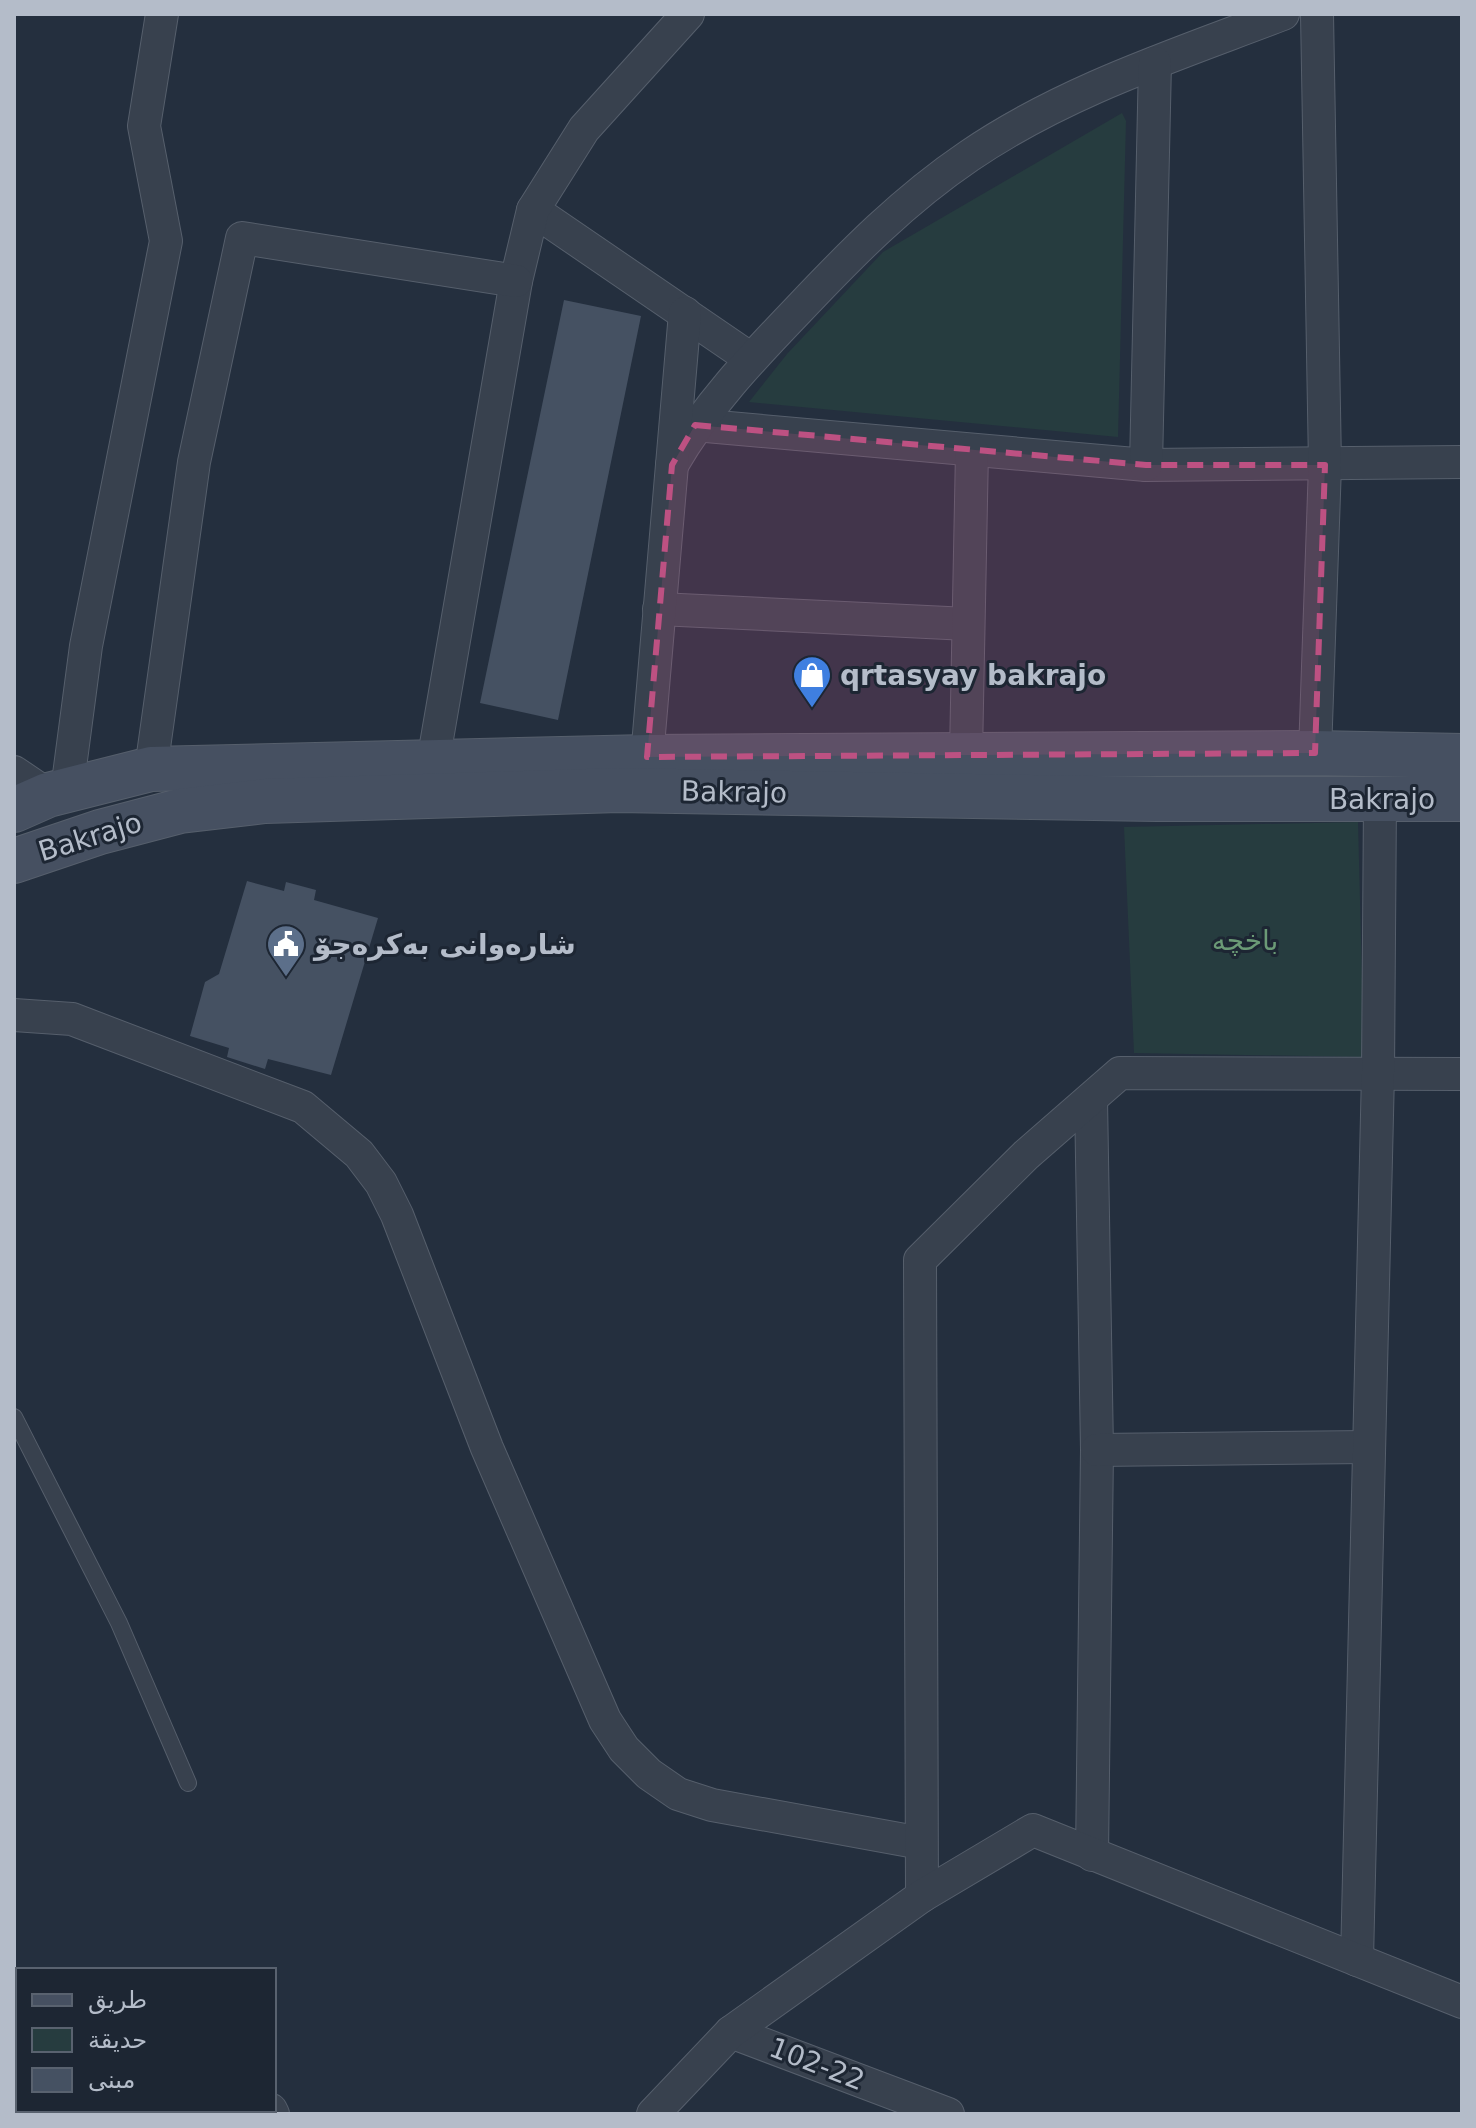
<svg xmlns="http://www.w3.org/2000/svg" width="1476" height="2128" font-family="'DejaVu Sans','Noto Naskh Arabic',sans-serif">
<rect width="100%" height="100%" fill="#242f3e"/>
<g fill="#263c3f">
<path d="M1122 113 1126 121 1118 437 749 402 787 354 883 252Z"/>
<path d="M1358 822 1364 1057 1134 1053 1124 827Z"/>
</g>
<g fill="#455162">
<path d="M564 300 641 316 558 720 480 703Z"/>
<path d="M247 881 284 891 286 882 316 890 314 900 378 918 331 1075 268 1059 265 1069 227 1057 229 1048 190 1036 205 982 219 974Z"/>
</g>
<g fill="none" stroke-linecap="round" stroke-linejoin="round">
<defs>
<path id="lane" d="M14 1417 119 1623 188 1783"/>
<g id="street">
<path d="M533 210 751 359"/>
<path d="M695 425 1146 465 1462 462"/>
<path d="M672 465C706 406 751 359 798 310 851 254 904 200 969 156 1064 91 1176 55 1283 14"/>
<path d="M1146 465 1155 63"/>
<path d="M659 609 968 624"/>
<path d="M1315 753 1325 465 1317 14"/>
<path d="M966 754 972 451"/>
<path d="M647 757 685 313"/>
<path d="M433 762 516 281 533 210 584 129 688 14"/>
<path d="M151 769 194 462 242 238 516 281"/>
<path d="M14 772 48 795"/>
<path d="M67 790 86 646 166 241 144 126 162 14"/>
<path d="M14 1015 72 1019 303 1107 359 1154 381 1183 397 1215 487 1448 605 1720 624 1749 649 1774 678 1794 712 1805 921 1843"/>
<path d="M1091 1099 1097 1450 1092 1855"/>
<path d="M1097 1450 1367 1447"/>
<path d="M922 1896 920 1260 1026 1155 1120 1073 1462 1074"/>
<path d="M1357 1960 1378 1073 1380 799"/>
<path d="M731 2032 948 2114"/>
<path d="M24 2110 27 2114"/>
<path d="M271 2110 273 2114"/>
<path d="M110 2114 113 2110"/>
<path d="M653 2114 731 2032 922 1896 1033 1830 1462 2002"/>
</g>
<g id="secondary">
<path d="M14 810 48 795 151 769 647 757 1315 753 1462 756"/>
<path d="M14 861 100 832 180 811 265 801 618 790 1156 799H1462"/>
</g>
</defs>
<use href="#lane" stroke="#565f6c" stroke-width="18"/>
<use href="#street" stroke="#565f6c" stroke-width="34"/>
<use href="#secondary" stroke="#565f6c" stroke-width="46"/>
<use href="#lane" stroke="#38414e" stroke-width="16"/>
<use href="#street" stroke="#38414e" stroke-width="32"/>
<use href="#secondary" stroke="#465061" stroke-width="44"/>
</g>
<path fill="#bd5182" fill-opacity="0.2" stroke="#bd5182" stroke-width="6" stroke-dasharray="16 10" stroke-linejoin="round" d="M695 425 1146 465H1325L1315 753 647 757 672 465Z"/>
<defs>
<symbol id="shop-pin" viewBox="-11 -11 22 30"><path d="M0 17L-7.5 6A9.5 9.5 0 1 1 7.5 6Z" fill="#3f7fe0" stroke="#1d2633"/><path d="M-5-2.5h2.3a2.7 3.5 0 0 1 5.4 0H5L5.5 6h-11ZM-1.5-2.5h3a1.5 2.3 0 0 0-3 0Z" fill="#fff"/></symbol>
<symbol id="civic-pin" viewBox="-11 -11 22 30"><path d="M0 17L-7.5 6A9.5 9.5 0 1 1 7.5 6Z" fill="#5c6f8a" stroke="#1d2633"/><path d="M-.6-6.5H3V-4.5H.6V-3L4-1V1h2V6H-6V1h2V-1L-.6-3ZM-1.2 2.5V6h2.4V2.5Z" fill="#fff"/></symbol>
</defs>
<g fill-rule="evenodd">
<use href="#shop-pin" x="790" y="653" width="44" height="60"/>
<use href="#civic-pin" x="264" y="922" width="44" height="60"/>
</g>
<g text-anchor="middle" dominant-baseline="central" stroke-width="6" stroke-linejoin="round" paint-order="stroke">
<g font-size="28" font-weight="bold" fill="#b4bcc9" stroke="#1d2633" text-anchor="start">
<text x="840" y="675">qrtasyay bakrajo</text>
<text x="314" y="944">شارەوانی بەکرەجۆ</text>
</g>
<g font-size="28" fill="#b4bcc9" stroke="#1d2633">
<text transform="translate(734 792) rotate(1)">Bakrajo</text>
<text x="1382" y="799">Bakrajo</text>
<text transform="translate(90 837) rotate(-17)">Bakrajo</text>
<text transform="translate(817 2064) rotate(21)">102-22</text>
</g>
<g font-size="28" fill="#6b9a76" stroke="#1d2633">
<text x="1245" y="940">باخچە</text>
</g>
</g>
<rect width="1476" height="2128" fill="none" stroke="#b4bcc9" stroke-width="32"/>
<rect x="16" y="1968" width="260" height="144" fill="#1d2633" stroke="#59626f" stroke-width="2"/>
<rect x="32" y="1994" width="40" height="12" fill="#465061" stroke="#59626f" stroke-width="2"/>
<text x="88" y="2008" font-size="24" fill="#b4bcc9">طريق</text>
<rect x="32" y="2028" width="40" height="24" fill="#263c3f" stroke="#59626f" stroke-width="2"/>
<text x="88" y="2048" font-size="24" fill="#b4bcc9">حديقة</text>
<rect x="32" y="2068" width="40" height="24" fill="#455162" stroke="#59626f" stroke-width="2"/>
<text x="88" y="2088" font-size="24" fill="#b4bcc9">مبنى</text>
</svg>
